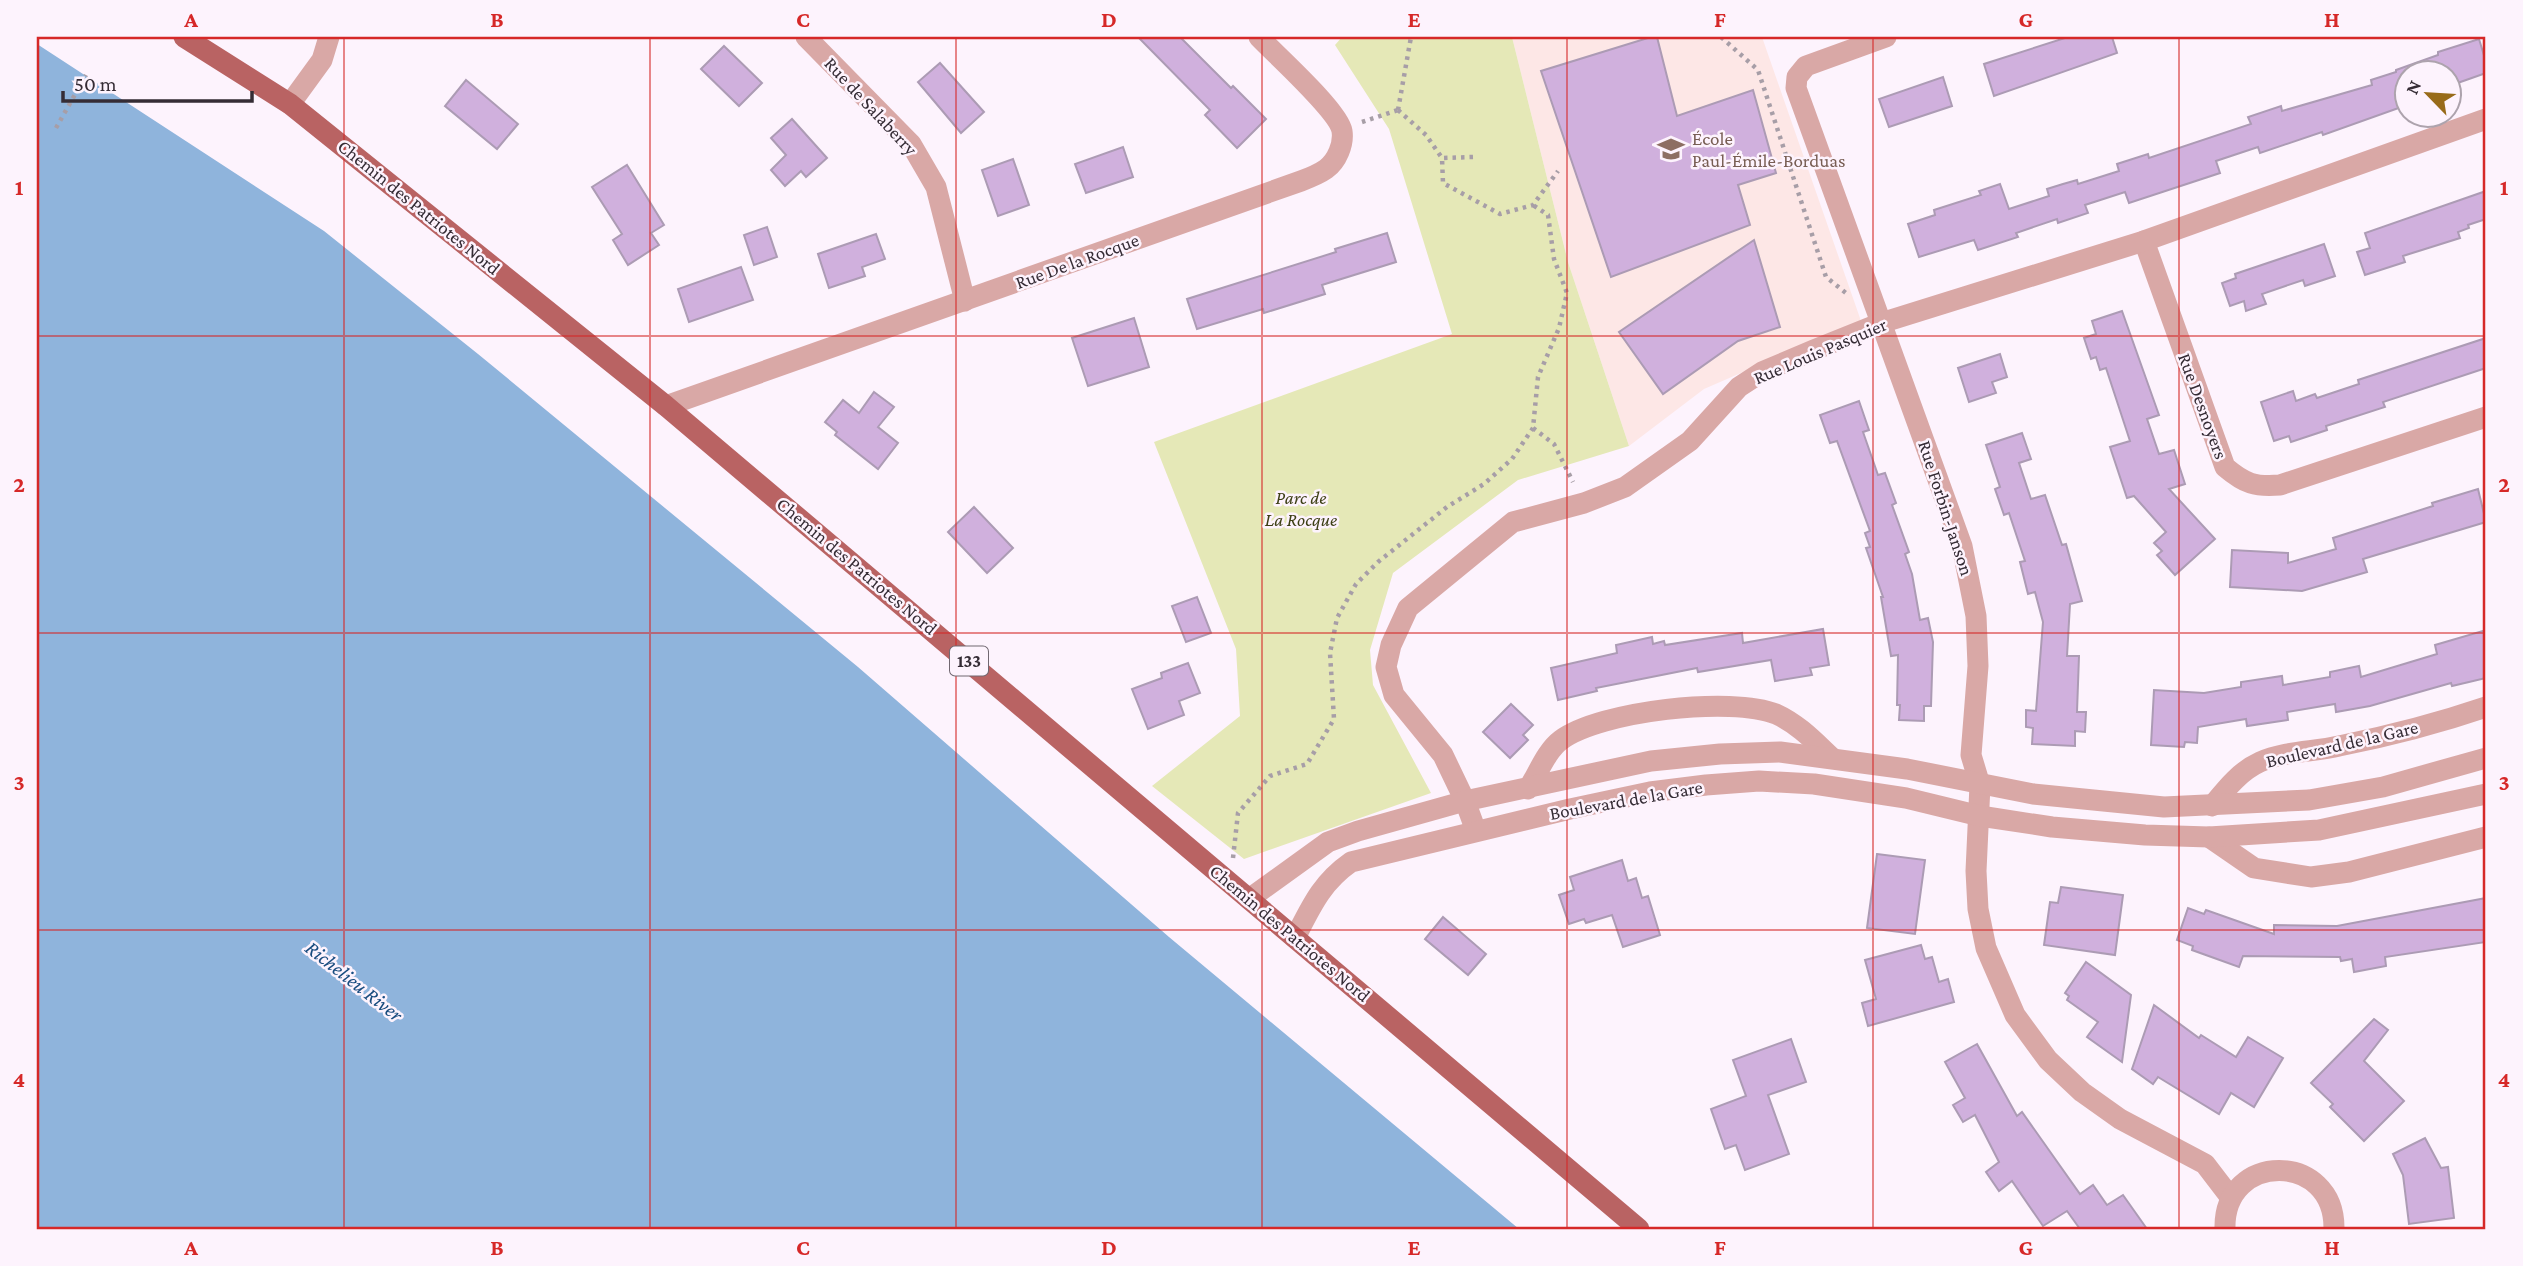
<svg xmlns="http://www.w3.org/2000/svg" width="2523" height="1266" font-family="'Crimson Pro',serif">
<rect width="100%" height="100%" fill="#fdf3fd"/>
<path fill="#fde7e6" d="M1512 37H1762L1861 321 1704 389 1629 446 1568 262Z"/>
<path fill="#e5e8b7" d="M1342 37H1512L1568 262 1629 446 1518 480 1393 573 1370 650 1373 685 1431 793 1244 859 1152 786 1240 716 1236 649 1154 442 1452 334 1389 129 1335 45Z"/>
<path fill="#8fb4dc" d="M37 44 324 231 478 354 858 667 1169 937 1519 1229H37Z"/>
<g fill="#d0b0dd" stroke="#ac9bb4" stroke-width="2">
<path d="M1138 37H1180L1231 88 1233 86 1266 119 1237 148 1205 115 1210 110Z"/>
<path d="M1651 37H1657L1677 116 1753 90 1776 173 1738 185 1750 225 1611 277 1541 71Z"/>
<path d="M2068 37H2112L2117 53 1994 96 1984 64Z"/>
<path d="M2479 39 2486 62V73L2449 86V74H2407V105L2323 135 2322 132 2260 153 2258 147 2216 161 2220 173 2129 203 2125 192 2085 205 2088 213 2058 223 2057 219 2016 233 2018 237 1978 250 1974 240 1919 257 1908 224 1935 215 1934 210 1981 195 1979 191 2000 184 2009 209 2049 196 2047 189 2063 184 2077 180 2078 184 2119 171 2117 164 2148 154 2149 158 2251 124 2248 117 2281 106 2282 111 2372 85 2371 80 2396 72V70L2438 55V52Z"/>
<path d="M724 46 762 83 739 106 701 69Z"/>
<path d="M940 63 984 112 961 133 918 82Z"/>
<path d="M1943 77 1952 106 1889 127 1879 99Z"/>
<path d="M466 80 518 124 497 149 445 106Z"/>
<path d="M792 119 827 158 806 177 801 171 785 186 771 170 786 155 771 138Z"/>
<path d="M1123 147 1133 177 1086 193 1075 164Z"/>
<path d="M1013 159 1029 205 998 216 982 170Z"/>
<path d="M627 165 664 225 651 233 659 245 628 265 613 240 622 234 592 187Z"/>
<path d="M2486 191V219L2468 225 2469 228 2458 232 2460 238 2403 256 2405 262 2365 275 2357 252 2370 248 2365 233Z"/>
<path d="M767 227 777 257 754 265 744 235Z"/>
<path d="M1387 233 1396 262 1322 285 1325 294 1264 313 1263 309 1197 329 1187 299 1336 252 1335 249Z"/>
<path d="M876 234 885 259 862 267 865 276 829 288 818 254Z"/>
<path d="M1754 240 1780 327 1738 341 1663 394 1619 332Z"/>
<path d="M2324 244 2335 276 2305 286 2303 280 2262 294 2266 304 2246 311 2244 301 2230 306 2222 283 2236 278 2235 274Z"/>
<path d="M741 267 753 300 689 322 678 289Z"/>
<path d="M2122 311 2159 415 2147 419 2159 454 2174 450 2185 484 2169 489 2215 539 2175 575 2157 555 2162 551 2154 543 2166 532 2134 496 2127 498 2110 447 2130 441 2106 368 2100 370 2096 357 2091 359 2084 338 2096 334 2092 321Z"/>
<path d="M1134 318 1149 367 1088 386 1072 338Z"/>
<path d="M2486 338V368L2383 402 2385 407 2326 426 2327 430 2291 442 2289 436 2274 441 2261 402 2293 391 2296 401 2315 394 2317 398 2359 384 2358 380Z"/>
<path d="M2000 354 2007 377 1992 382 1996 393 1969 402 1958 368Z"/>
<path d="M874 392 894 407 878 427 898 443 878 469 835 435 837 432 825 422 843 400 859 413Z"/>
<path d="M1859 401 1869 430 1863 432 1878 475 1885 473 1896 503 1892 505 1909 552 1905 554 1912 574 1920 620 1928 618 1933 642 1931 706H1924V721L1899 720 1900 705H1897L1898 655 1891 656 1881 597H1883L1866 548 1870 547 1865 533 1870 531 1837 441 1830 443 1820 415Z"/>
<path d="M2022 433 2031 459 2019 463 2031 499 2045 495 2062 545 2066 544 2082 601 2070 604 2067 656H2079L2077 712H2086L2085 732 2075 731V746L2032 744 2033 728 2026 727V710L2036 711 2043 622 2035 592 2028 594 2020 562 2025 561 2009 513 2004 515 1995 489 2000 487 1986 445Z"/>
<path d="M2478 489 2486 522 2363 559 2367 572 2302 591 2230 587 2232 550 2288 553V563L2336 549 2333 538 2433 506 2432 503Z"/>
<path d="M974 507 1013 548 987 573 948 532Z"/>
<path d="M1197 597 1211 633 1186 642 1172 606Z"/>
<path d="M1823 629 1829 665 1810 668 1812 675 1775 681 1771 660 1698 672 1697 668 1596 688 1597 691 1558 700 1551 668 1617 653 1616 645 1652 637 1653 644 1664 641 1665 645 1742 633 1743 643Z"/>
<path d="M2486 630V678L2452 686 2451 683 2370 706 2336 712 2335 704 2287 712 2288 720 2247 726 2246 719 2198 727 2197 743 2185 742 2184 747 2151 745 2154 690 2204 693 2241 687V682L2282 676 2283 685 2330 677V672L2359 666 2361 677 2437 654 2435 645Z"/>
<path d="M1188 663 1200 693 1179 701 1184 715 1148 729 1132 689 1162 678 1161 673Z"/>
<path d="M1511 704 1533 725 1523 735 1528 740 1510 758 1483 732Z"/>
<path d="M1877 854 1925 860 1915 934 1867 928Z"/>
<path d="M1622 860 1628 881 1636 878 1642 898 1648 896 1660 935 1623 947 1612 915 1586 923 1584 919 1569 924 1559 895 1574 890 1570 877Z"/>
<path d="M2061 887 2123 895 2115 955 2044 945 2050 902 2058 903Z"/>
<path d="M2486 898V942L2385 957 2386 966 2354 972 2352 959 2341 961 2340 957 2243 956 2239 967 2192 950 2193 946 2177 940 2188 908 2204 914 2206 910 2274 934V925L2337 926Z"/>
<path d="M1443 917 1486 954 1468 975 1425 939Z"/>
<path d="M1921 945 1925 959 1932 957 1939 982 1948 979 1954 1002 1868 1026 1862 1003 1876 999 1865 960Z"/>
<path d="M2086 962 2131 995 2122 1062 2087 1037 2098 1022 2067 1000 2069 996 2065 993Z"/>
<path d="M2154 1005 2199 1038 2201 1035 2236 1057 2248 1037 2283 1058 2254 1107 2231 1093 2219 1114 2158 1077 2153 1084 2132 1069Z"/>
<path d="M2374 1019 2388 1030 2364 1061 2404 1101 2364 1141 2330 1107 2333 1104 2311 1083Z"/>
<path d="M1791 1039 1806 1082 1768 1095 1789 1154 1745 1170 1736 1145 1725 1149 1711 1109 1746 1096 1733 1060Z"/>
<path d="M1977 1044 2017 1116 2022 1112 2080 1194 2093 1185 2107 1205 2123 1195 2147 1229H2080L2067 1211 2043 1226 2012 1181 1999 1191 1986 1172 1999 1162 1975 1115 1963 1122 1953 1105 1965 1098 1945 1062Z"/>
<path d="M2425 1138 2441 1168 2448 1167 2454 1218 2409 1224 2403 1175 2393 1154Z"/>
</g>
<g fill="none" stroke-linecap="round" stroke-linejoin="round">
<g stroke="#a79ea7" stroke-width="4.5" stroke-dasharray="3.5 5" stroke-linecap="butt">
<path d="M1721 37 1758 70 1826 277 1846 293"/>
<path d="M1398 110 1411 37"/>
<path d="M1398 110 1426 135 1442 158"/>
<path d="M1362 122 1398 110"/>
<path d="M56 128 86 75"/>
<path d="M1473 157 1442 158 1443 183 1500 214 1533 205 1558 171"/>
<path d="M1533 428 1554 444 1573 482"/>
<path d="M1233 858 1238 813 1270 776 1307 764 1334 719 1330 653 1337 618 1356 584 1378 562 1447 507 1484 484 1512 459 1533 428 1538 377 1559 328 1567 293 1554 259 1548 215 1533 205"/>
</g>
<g stroke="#d9a8a6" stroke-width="21">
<path d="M806 37 911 144 936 187 965 301"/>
<path d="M1886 37 1806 66 1797 77 1796 88 1962 546 1976 616 1978 666 1971 755 1980 785 1976 871 1978 909 1986 948 2015 1015 2048 1060 2082 1092 2120 1119 2205 1164 2231 1198"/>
<path d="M290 104 322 60 329 37"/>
<path d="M2144 241 2225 467C2245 484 2255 487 2280 485L2486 417"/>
<path d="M666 406 1301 181C1309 178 1319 174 1326 169 1337 161 1344 144 1342 131 1339 111 1275 54 1259 37"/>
<path d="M1528 789C1538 774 1546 751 1561 740 1600 711 1732 696 1776 714 1798 724 1814 741 1831 757"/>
<path d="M2212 806C2226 789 2240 771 2260 762 2285 751 2313 752 2339 746 2389 736 2439 723 2486 707"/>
<path d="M1476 831 1465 801 1443 755 1394 695 1386 667 1391 645 1408 608 1513 522 1584 503 1625 487 1690 441 1739 387 1762 372 1814 350 1881 323 2144 241 2486 119"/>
<path d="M2209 837 2254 868 2311 877 2349 872 2486 837"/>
<path d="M2225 1229C2223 1151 2335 1151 2334 1229"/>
</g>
<g stroke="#d9a8a6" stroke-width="21">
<path d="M1249 899 1328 842 1358 831 1465 801 1651 761 1720 754 1780 752 1907 769 2033 794 2164 807 2309 800 2383 787 2486 758"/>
<path d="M1295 938C1311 907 1321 883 1351 862L1570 809 1650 792 1706 785 1759 781 1814 784 1906 798 1980 816 2052 827 2145 835 2209 837 2319 830 2486 794"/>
</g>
<path stroke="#b96363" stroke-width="21" d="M184 37 290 104 666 406 1639 1229"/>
</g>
<path fill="none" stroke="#d62828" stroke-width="2" stroke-opacity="0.55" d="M344 37V1229M650 37V1229M956 37V1229M1262 37V1229M1567 37V1229M1873 37V1229M2179 37V1229M37 336H2486M37 633H2486M37 930H2486"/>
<defs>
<symbol id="school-bare" viewBox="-9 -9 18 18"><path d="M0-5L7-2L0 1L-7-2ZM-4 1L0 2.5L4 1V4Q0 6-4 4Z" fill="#8d6e63" stroke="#fdf3fd" stroke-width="2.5" paint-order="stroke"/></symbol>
</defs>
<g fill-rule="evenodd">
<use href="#school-bare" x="1652" y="130" width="38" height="38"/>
</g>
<g text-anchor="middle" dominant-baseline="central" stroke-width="5" stroke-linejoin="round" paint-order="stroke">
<rect fill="#fdf3fd" stroke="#716871" stroke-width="2" x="950" y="646.5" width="38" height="29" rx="5"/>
<g font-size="18" font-weight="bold" fill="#352c35">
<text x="969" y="661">133</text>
</g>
<g font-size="19" fill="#352c35" stroke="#fdf3fd">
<text transform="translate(871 106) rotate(47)">Rue de Salaberry</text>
<text transform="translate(419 207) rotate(39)">Chemin des Patriotes Nord</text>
<text transform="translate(1077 261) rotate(-20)">Rue De la Rocque</text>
<text transform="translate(1820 351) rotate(-23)">Rue Louis Pasquier</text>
<text transform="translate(2203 406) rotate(70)">Rue Desnoyers</text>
<text transform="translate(1946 508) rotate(72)">Rue Forbin-Janson</text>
<text transform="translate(857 566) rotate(40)">Chemin des Patriotes Nord</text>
<text transform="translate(2342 744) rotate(-13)">Boulevard de la Gare</text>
<text transform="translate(1626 800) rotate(-10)">Boulevard de la Gare</text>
<text transform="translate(1290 933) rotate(40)">Chemin des Patriotes Nord</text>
</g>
<g font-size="19" fill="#785e54" stroke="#fdf3fd" text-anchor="start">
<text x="1692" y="138">École<tspan x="1692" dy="22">Paul-Émile-Borduas</tspan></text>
</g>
<g font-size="19" font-style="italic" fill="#3d3f15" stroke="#fdf3fd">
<text x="1301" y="497">Parc de<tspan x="1301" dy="22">La Rocque</tspan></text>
</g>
<g font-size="21" font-style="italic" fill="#194c7f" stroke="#fdf3fd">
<text transform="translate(354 981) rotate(38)">Richelieu River</text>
</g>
</g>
<rect width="2523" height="1266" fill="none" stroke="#fdf3fd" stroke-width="77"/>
<g transform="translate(2428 94) rotate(295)"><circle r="33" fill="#fdf3fd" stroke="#ada3ad" stroke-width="2"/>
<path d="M0-5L12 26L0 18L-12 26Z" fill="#986b1a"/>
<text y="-10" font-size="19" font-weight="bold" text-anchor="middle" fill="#352c35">N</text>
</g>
<path d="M63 91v10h189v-10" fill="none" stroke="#352c35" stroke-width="3.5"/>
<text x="74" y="91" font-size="21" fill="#352c35" stroke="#fdf3fd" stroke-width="5" paint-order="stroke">50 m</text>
<rect x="38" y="38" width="2446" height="1190" fill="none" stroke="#d62828" stroke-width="2.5"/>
<g font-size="23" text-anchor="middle" font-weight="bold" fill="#d62828">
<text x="191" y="27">A</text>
<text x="497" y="27">B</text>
<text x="803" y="27">C</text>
<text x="1109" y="27">D</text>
<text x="1414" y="27">E</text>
<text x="1720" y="27">F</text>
<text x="2026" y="27">G</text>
<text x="2332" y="27">H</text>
<text x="19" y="195">1</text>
<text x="2504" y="195">1</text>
<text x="19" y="492">2</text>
<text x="2504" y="492">2</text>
<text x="19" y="790">3</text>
<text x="2504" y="790">3</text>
<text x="19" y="1087">4</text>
<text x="2504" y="1087">4</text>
<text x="191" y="1255">A</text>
<text x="497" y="1255">B</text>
<text x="803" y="1255">C</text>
<text x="1109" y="1255">D</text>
<text x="1414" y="1255">E</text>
<text x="1720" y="1255">F</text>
<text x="2026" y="1255">G</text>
<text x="2332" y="1255">H</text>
</g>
</svg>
